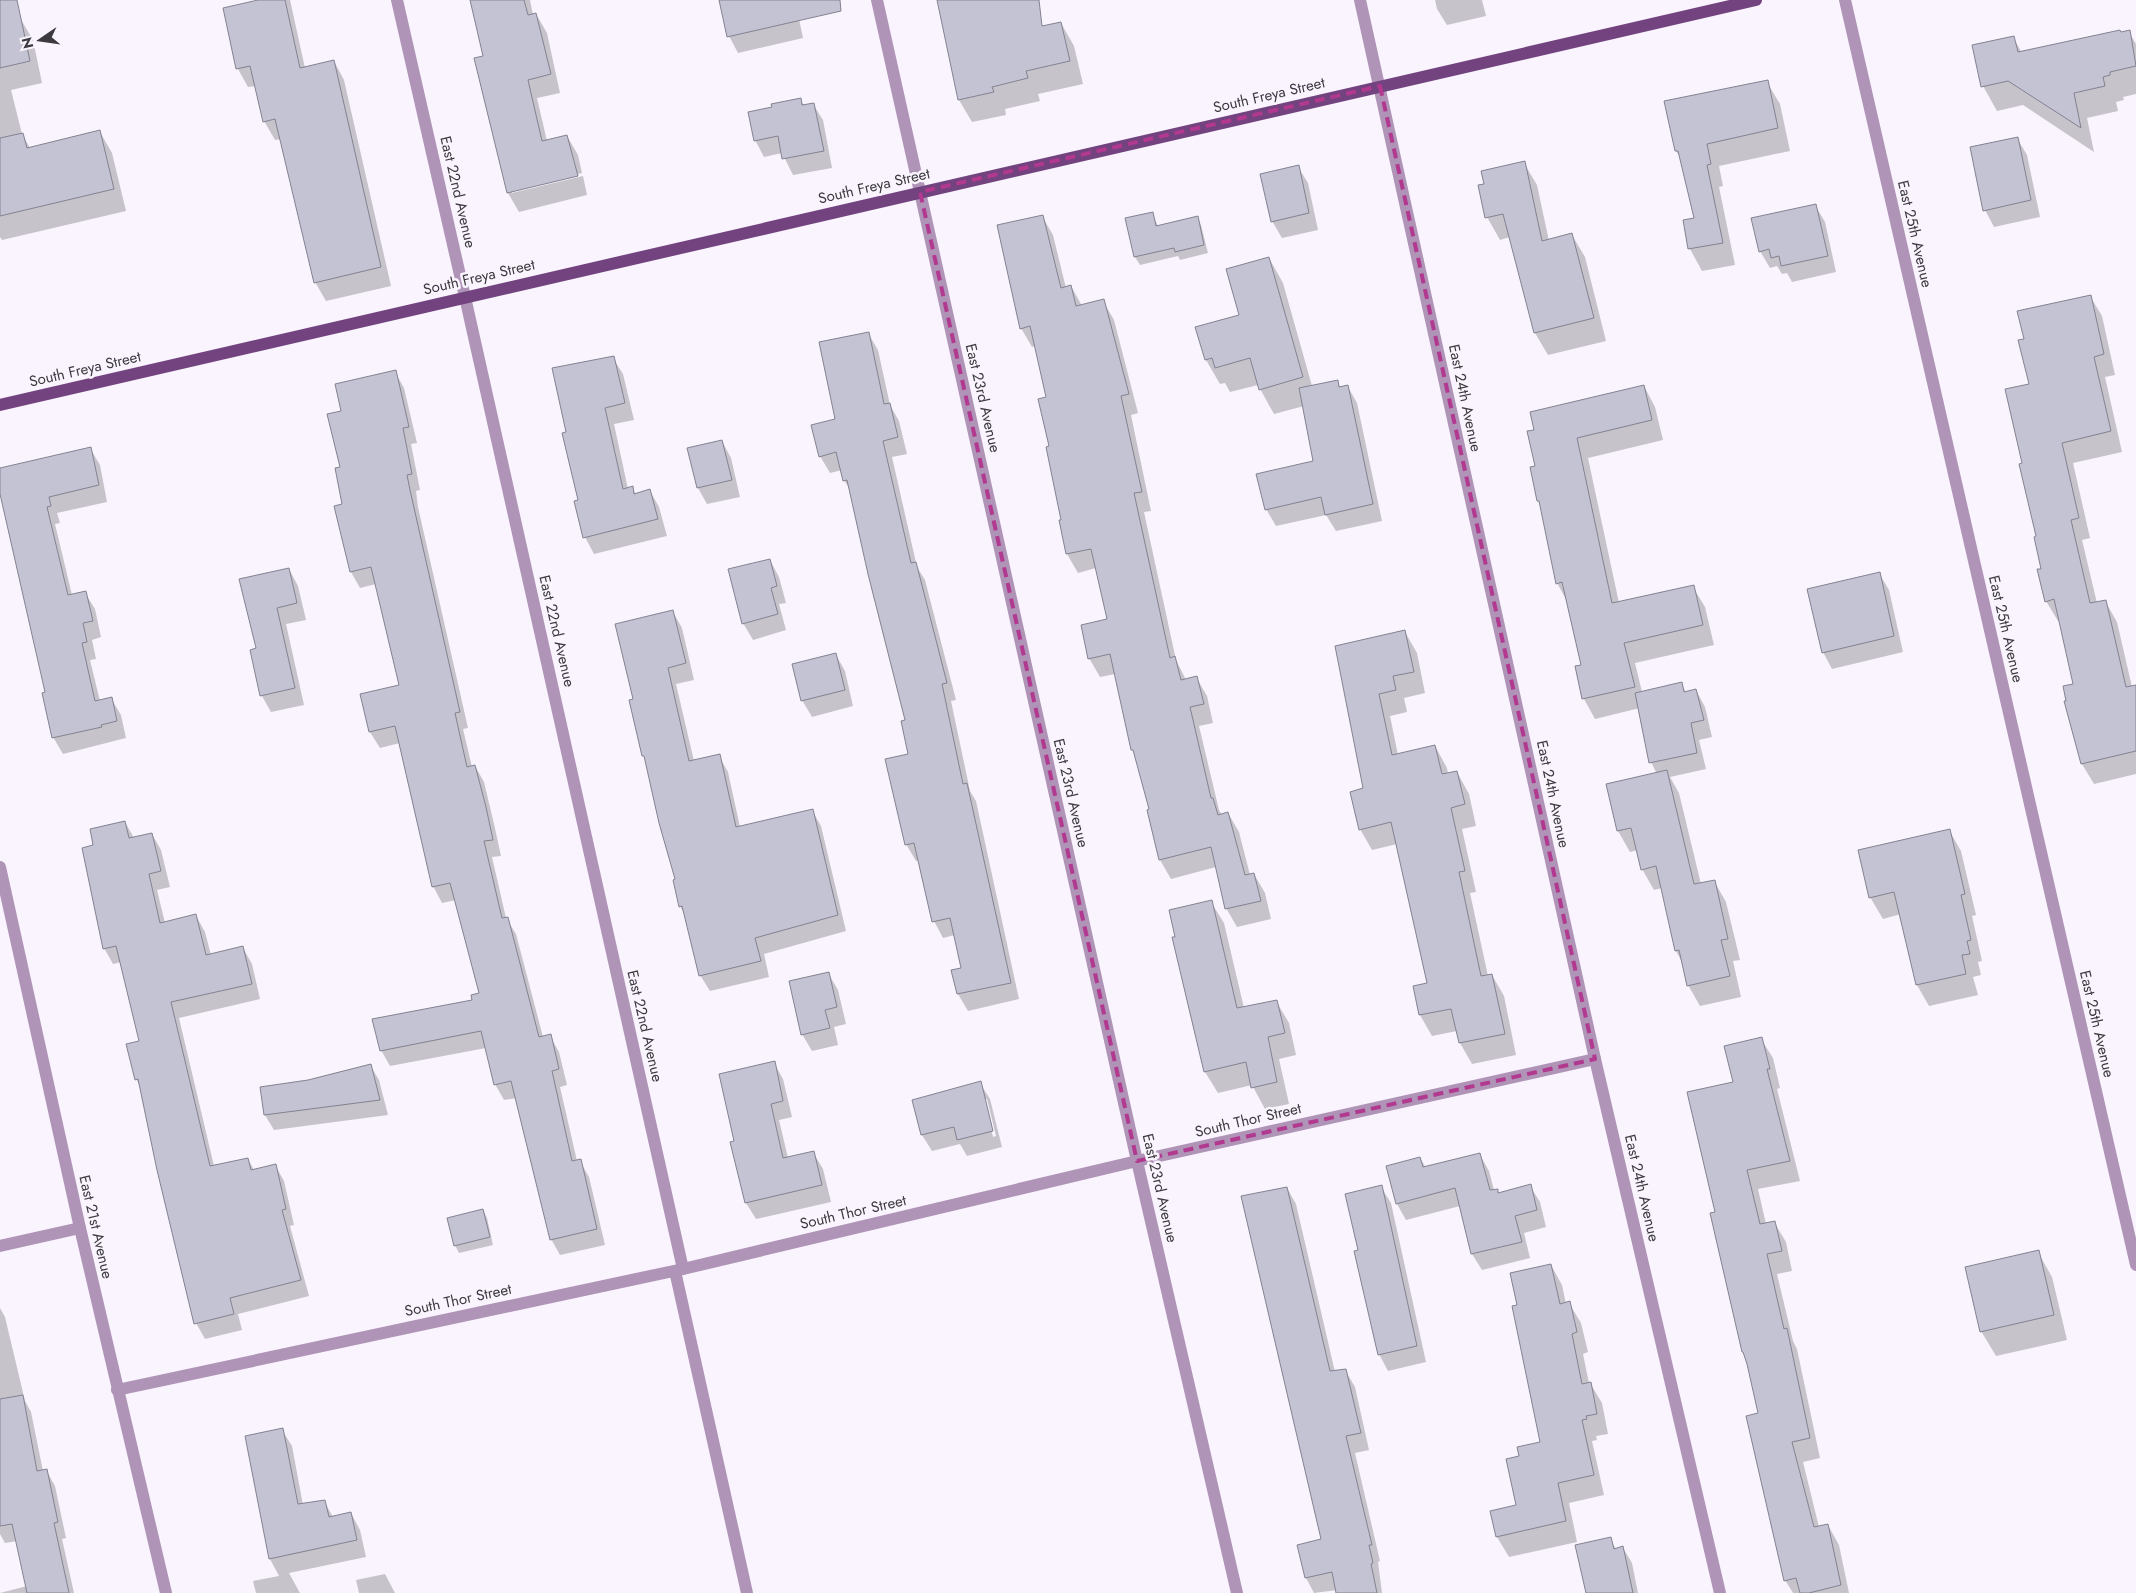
<svg xmlns="http://www.w3.org/2000/svg" width="2136" height="1593" font-family="Jost,sans-serif">
<rect width="100%" height="100%" fill="#f9f4fd"/>
<g fill="#0003" fill-rule="evenodd">
<path d="M264 0H290L305 68 334 61 344 80 391 286 326 301 315 282 281 139 275 140 264 121 256 86 248 87 238 69 224 9Z"/>
<path d="M471 0H530L533 15 536 14 547 33 560 93 537 98 547 141 567 136 578 155 582 173 512 191V193L583 176 587 195 519 212 508 193 476 59 484 57Z"/>
<path d="M720 0H795L803 38 738 53 729 36Z"/>
<path d="M938 0H1029L1041 27 1061 23 1074 46 1083 84 1038 94 1040 101 1005 109 1006 115 972 122 959 100Z"/>
<path d="M1435 0H1482L1486 16 1447 25 1437 9Z"/>
<path d="M20 18 33 40 42 83 11 90 22 134 30 148 100 132 112 153 126 211 2 240 0 237V23Z"/>
<path d="M2129 32 2136 44V94L2123 97 2124 100 2116 102 2118 111 2087 118 2094 152 2023 105 1997 111 1983 86 2013 37 2022 53Z"/>
<path d="M1767 82 1780 104 1790 151 1719 166 1723 186 1719 187 1735 265 1702 271 1690 249 1695 219 1682 160 1676 151Z"/>
<path d="M801 100 804 106 813 104 823 120 832 168 793 175 782 153 764 157 755 140Z"/>
<path d="M2017 138 2027 155 2040 217 1994 227 1985 210Z"/>
<path d="M1524 163 1537 185 1549 241 1572 235 1585 257 1606 341 1548 355 1535 333 1510 237 1500 240 1487 217 1485 185Z"/>
<path d="M1298 167 1308 183 1318 230 1282 238 1272 221Z"/>
<path d="M1815 205 1825 222 1836 272 1792 282 1787 273 1782 274 1777 266 1770 268 1760 251Z"/>
<path d="M1152 213 1158 226 1197 217 1201 225 1208 253 1180 260 1178 256 1140 265 1135 257Z"/>
<path d="M1042 216 1053 235 1066 288 1071 286 1082 306 1103 301 1114 320 1138 413 1131 415 1151 511 1144 512 1176 660 1186 680 1196 677 1207 696 1213 723 1199 726 1219 810 1222 815 1228 813 1239 832 1250 875 1254 874 1265 893 1271 919 1237 927 1226 908 1216 867 1171 879 1160 860 1148 811 1151 810 1136 756 1132 750 1115 674 1100 677 1089 658 1108 620 1096 568 1078 573 1067 554 1051 447 1047 398 1035 346 1032 347 1021 328Z"/>
<path d="M1269 258 1283 283 1312 386 1337 382 1341 388 1348 387 1357 403 1382 521 1336 531 1326 515 1276 526 1266 509 1315 462 1304 406 1274 414 1258 385 1230 392 1225 383 1220 384 1206 360 1240 316Z"/>
<path d="M2090 296 2102 316 2115 375 2105 377 2122 452 2073 463 2090 538 2082 540 2097 603 2105 601 2117 622 2132 687 2136 686V774L2094 784 2082 764 2067 702 2075 685 2060 621H2058L2046 601 2037 537 2024 464 2030 385 2025 340Z"/>
<path d="M868 333 878 350 890 405 899 421 907 454 892 457 917 567 925 580 956 700 951 701 970 791 976 801 1019 999 968 1011 958 994 953 971 962 969 955 935 943 938 934 921 919 860 916 861 906 844 909 755 907 721 852 493 844 480 842 470 830 473 820 456Z"/>
<path d="M613 358 623 374 634 420 614 424 628 489 632 488 636 494 650 491 659 507 667 536 594 554 585 537 568 432Z"/>
<path d="M395 372 404 388 417 443 411 444 420 490 416 491 418 507 468 728 463 729 472 767 475 766 484 782 494 824 501 856 492 857 506 918 516 934 543 1037 550 1036 559 1052 567 1085 560 1087 577 1161H580L589 1177 605 1245 560 1255 551 1239 517 1098 504 1100 495 1084 486 1048 390 1066 381 1050 474 1001 480 994 456 900 442 903 433 886 400 743 380 748 370 732 362 695 400 686 376 584 360 588 351 572 336 507 344 505 341 467 343 412Z"/>
<path d="M1644 386 1655 407 1663 440 1588 458 1619 603 1693 587 1705 607 1714 645 1635 663 1642 692 1681 684 1686 692 1696 690 1705 707 1712 737 1699 740 1706 769 1670 777 1679 793 1701 884 1714 881 1726 902 1740 960 1733 961 1741 997 1700 1006 1688 985 1683 964 1676 951 1662 888 1654 890 1642 869 1638 850 1630 852 1618 831 1608 785 1657 774 1651 762 1640 708 1595 719 1584 699 1582 666 1567 601 1557 583 1541 505 1538 501 1535 431Z"/>
<path d="M722 441 731 458 740 497 707 504 698 488Z"/>
<path d="M90 448 100 465 107 502 57 513 60 523 55 524 72 595 85 593 95 609 101 637 92 640 96 659 90 660 100 701 111 698 121 715 126 738 63 754 53 737 47 693 0 488V470Z"/>
<path d="M770 560 779 577 786 603 779 604 786 630 753 640 743 623Z"/>
<path d="M289 569 298 586 306 620 286 624 304 705 271 712 262 696 258 649Z"/>
<path d="M1879 573 1889 590 1903 652 1832 669 1823 652Z"/>
<path d="M673 612 682 628 694 680 676 684 694 761 719 756 728 772 740 827 812 810 821 826 846 931 764 954 769 977 710 991 700 975 686 917 680 906 677 880 647 761 644 756 634 700Z"/>
<path d="M1405 632 1417 653 1425 693 1404 698 1407 712 1390 716 1398 755 1435 746 1447 768 1448 774 1457 772 1469 794 1476 826 1462 829 1476 892 1470 893 1488 976 1492 975 1504 996 1516 1055 1472 1064 1460 1043 1457 1031 1432 1036 1420 1015 1414 987 1429 984 1397 844 1372 850 1360 829 1365 789 1337 647Z"/>
<path d="M836 655 845 671 853 706 812 717 802 700Z"/>
<path d="M125 822 134 838 152 834 161 850 170 887 157 890 165 923 196 916 205 932 211 955 243 948 252 964 260 999 179 1018 214 1166 248 1159 254 1170 275 1165 284 1181 294 1225 290 1226 309 1296 238 1314 242 1330 205 1339 196 1323 141 1088 136 1079 140 1042 121 962 113 964 104 948 95 846Z"/>
<path d="M1949 830 1961 851 1976 915 1972 916 1982 961 1978 962 1981 975 1973 977 1978 995 1929 1006 1917 985 1901 914 1883 919 1870 897Z"/>
<path d="M1211 902 1224 923 1244 1008 1276 1001 1289 1023 1296 1055 1279 1059 1289 1104 1265 1109 1252 1085 1218 1093 1205 1072 1177 938Z"/>
<path d="M828 973 838 990 846 1024 834 1027 838 1045 812 1051 802 1034Z"/>
<path d="M1761 1039 1773 1058 1780 1088 1777 1089 1800 1181 1758 1189 1766 1224 1774 1222 1786 1242 1792 1271 1777 1274 1793 1341 1797 1349 1820 1458 1803 1462 1819 1527 1828 1525 1839 1545 1849 1593H1793L1785 1580 1759 1413 1716 1213 1734 1083Z"/>
<path d="M774 1063 783 1079 792 1117 779 1120 788 1158 813 1152 823 1169 831 1202 756 1219 746 1203 732 1143 735 1142Z"/>
<path d="M370 1065 379 1080 388 1115 274 1130 265 1115 308 1082Z"/>
<path d="M980 1083 990 1099 1002 1147 967 1156 960 1144 932 1151 922 1135 913 1101ZM984 1099H987L996 1136 993 1137Z"/>
<path d="M1480 1155 1489 1171 1494 1190H1497L1499 1194 1530 1186 1540 1202 1546 1227 1524 1233 1530 1258 1482 1270 1472 1254 1460 1206 1406 1220 1397 1204 1420 1158 1426 1168Z"/>
<path d="M1381 1187 1391 1203 1426 1362 1388 1371 1379 1354 1359 1251Z"/>
<path d="M1287 1188 1296 1204 1335 1372 1345 1370 1355 1387 1369 1450 1355 1453 1380 1561 1378 1562 1382 1593H1337V1590L1314 1593 1306 1578 1298 1546 1322 1540Z"/>
<path d="M483 1210 487 1218 493 1245 459 1253 455 1245Z"/>
<path d="M2038 1252 2052 1277 2067 1340 1996 1356 1981 1331Z"/>
<path d="M1551 1265 1562 1285 1566 1304 1569 1303 1581 1323 1588 1352 1583 1354 1589 1383H1590L1602 1403 1608 1434 1596 1436 1597 1440 1592 1441 1604 1495 1569 1503 1577 1542 1509 1557 1497 1537 1518 1506 1521 1457 1541 1443 1519 1306Z"/>
<path d="M0 1308 5 1317 25 1401 31 1412 43 1471 46 1470 55 1486 66 1538 62 1539 74 1593H0L27 1586 17 1541 5 1543 0 1534Z"/>
<path d="M282 1430 292 1446 303 1505 324 1501 333 1517 351 1513 360 1530 366 1557 289 1573 300 1593H256L253 1581 279 1576 270 1559 246 1437Z"/>
<path d="M1610 1539 1616 1549 1623 1548 1632 1563 1638 1593H1587Z"/>
<path d="M385 1574 395 1593H359L356 1580Z"/>
</g>
<g fill="#c4c3d4" stroke="#838291">
<path d="M0 0H17L30 61 0 68Z"/>
<path d="M258 0H285L300 68 334 60 381 267 314 283 275 119 263 122 250 66 236 69 223 8Z"/>
<path d="M470 0H524L528 15 536 13 551 74 528 80 542 141 567 135 578 176 507 193 474 58 483 56Z"/>
<path d="M719 0H840L841 11 727 37Z"/>
<path d="M937 0H1039L1042 26 1061 22 1070 61 1026 71 1028 78 992 87 994 92 958 100Z"/>
<path d="M2120 30 2121 32 2130 30 2136 66 2110 72V75L2103 77 2105 86 2074 93 2081 128 2008 81 1981 87 1972 45 2014 36 2018 52Z"/>
<path d="M1768 80 1778 128 1707 144 1711 164 1707 165 1723 243 1688 249 1683 220 1694 218 1678 151H1675L1664 101Z"/>
<path d="M801 98 802 105 814 103 824 151 782 159 778 136 754 141 748 112 772 107 771 104Z"/>
<path d="M100 130 114 189 0 216V138L23 133 27 148Z"/>
<path d="M2018 137 2031 200 1983 211 1970 147Z"/>
<path d="M1525 161 1542 241 1572 233 1594 318 1534 333 1503 214 1485 218 1478 185 1484 184 1481 171Z"/>
<path d="M1299 165 1309 213 1271 222 1260 174Z"/>
<path d="M1816 204 1828 256 1781 266 1779 256 1771 258 1769 249 1759 252 1751 218Z"/>
<path d="M1153 212 1156 226 1198 216 1204 245 1175 252 1174 248 1134 257 1125 218Z"/>
<path d="M1043 215 1061 288 1071 285 1076 306 1104 299 1129 394 1121 396 1142 492 1134 493 1170 658 1175 656 1181 680 1197 676 1204 704 1190 707 1211 798H1213L1218 815 1228 812 1245 875 1254 873 1261 901 1225 909 1211 847 1159 860 1147 810 1149 809 1133 750H1131L1110 654 1088 659 1081 625 1107 619 1091 549 1066 554 1059 520H1061L1046 447 1049 446 1038 399 1046 397 1030 326 1020 329 997 225Z"/>
<path d="M1269 257 1303 377 1259 390 1250 358 1215 368 1212 358 1205 360 1195 327 1239 315 1226 269Z"/>
<path d="M2091 295 2104 354 2094 357 2111 431 2062 443 2079 518 2071 520 2090 603 2106 600 2126 687 2136 685V751L2081 764 2064 701H2066L2063 686 2073 684 2054 599 2045 602 2037 569H2041L2034 537 2036 536 2019 464 2022 463 2005 389 2029 384 2018 340 2024 339 2017 311Z"/>
<path d="M869 332 884 404 890 403 898 437 883 441 911 563 916 562 947 683 942 684 963 784 967 783 1011 983 957 994 951 970 961 968 950 918 932 922 914 843 905 845 885 759 908 754 901 721 905 720 868 574 847 480 843 481 836 452 819 457 811 425 835 419 819 342Z"/>
<path d="M614 356 625 403 605 408 623 489 633 486 634 494 650 489 658 519 583 538 574 501 578 500 562 433 566 432 552 368Z"/>
<path d="M396 370 409 427 403 428 412 474 407 475 410 490 460 712 455 713 467 767 475 765 486 807 493 840 484 841 502 918 508 917 539 1037 551 1034 559 1069 552 1071 572 1161 581 1159 597 1229 550 1240 511 1081 494 1085 481 1031 380 1051 372 1019 472 1000 471 995 479 993 450 883 432 887 395 726 369 732 360 694 399 685 371 567 350 572 334 506 342 504 335 468 340 467 327 414 341 411 335 384Z"/>
<path d="M1338 380 1339 387 1348 385 1373 504 1325 515 1321 497 1265 510 1256 474 1313 461 1299 388Z"/>
<path d="M1644 385 1652 420 1577 438 1612 603 1694 585 1703 625 1624 643 1635 687 1582 699 1575 666 1581 665 1562 582 1556 584 1539 501H1537L1530 467 1535 466 1527 431 1534 430 1530 412Z"/>
<path d="M722 440 732 480 697 488 687 448Z"/>
<path d="M91 447 99 485 49 497 51 506 47 507 68 595 86 591 93 621 83 623 87 642 82 643 95 701 112 697 117 721 101 725 102 727 52 738 42 693 45 692 0 494V468Z"/>
<path d="M770 559 777 586 771 588 778 614 742 624 728 569Z"/>
<path d="M289 568 297 603 277 608 295 688 260 696 250 650 256 648 239 579Z"/>
<path d="M1880 572 1894 636 1822 653 1807 589Z"/>
<path d="M673 610 686 663 668 668 689 761 720 754 736 827 813 809 838 915 755 938 761 961 699 976 682 906 679 907 673 880 675 879 659 823 644 756H642L629 700 633 699 615 624Z"/>
<path d="M1405 630 1414 672 1393 676 1396 690 1379 694 1392 755 1435 745 1442 774 1457 771 1465 804 1451 808 1465 871 1459 872 1481 976 1492 974 1505 1034 1459 1043 1451 1009 1419 1015 1413 986 1427 983 1391 822 1359 830 1350 792 1363 788 1335 646Z"/>
<path d="M836 653 845 690 801 701 792 664Z"/>
<path d="M1682 682 1684 692 1696 689 1704 720 1691 723 1697 753 1649 763 1635 693Z"/>
<path d="M1667 770 1694 884 1715 880 1728 939 1721 940 1730 976 1687 986 1679 950 1675 951 1656 866 1641 870 1631 828 1617 831 1606 784Z"/>
<path d="M125 821 129 838 152 833 161 871 149 874 160 923 196 914 206 955 243 946 252 984 171 1002 210 1166 248 1158 251 1170 276 1164 286 1209 282 1210 301 1280 230 1298 234 1314 194 1324 157 1170 138 1079 135 1080 126 1044 139 1041 116 946 103 949 82 848 93 845 90 829Z"/>
<path d="M1950 829 1965 894 1961 895 1971 940 1967 941 1970 954 1962 955 1966 974 1916 985 1894 892 1869 898 1858 850Z"/>
<path d="M1212 900 1237 1008 1277 1000 1285 1033 1268 1037 1277 1082 1251 1088 1246 1062 1204 1072 1172 937H1175L1169 910Z"/>
<path d="M829 972 837 1007 825 1010 830 1028 801 1035 789 981Z"/>
<path d="M1762 1037 1770 1069H1767L1790 1161 1747 1170 1760 1224 1775 1221 1782 1251 1767 1254 1784 1329 1787 1328 1810 1438 1792 1442 1814 1527 1828 1524 1841 1585 1809 1593H1800L1796 1578 1784 1581 1746 1416 1758 1413 1747 1364 1743 1352H1742L1710 1213 1715 1212 1687 1092 1733 1082 1724 1046Z"/>
<path d="M775 1061 783 1101 771 1104 783 1158 814 1151 822 1185 745 1203 730 1142 734 1141 719 1074Z"/>
<path d="M371 1064 380 1100 264 1115 260 1087 308 1080Z"/>
<path d="M981 1081 993 1131 957 1140 954 1127 921 1135 912 1100Z"/>
<path d="M1480 1153 1490 1190 1498 1189V1193L1531 1184 1537 1210 1515 1216 1522 1242 1471 1254 1455 1188 1396 1204 1386 1166 1420 1157 1423 1167Z"/>
<path d="M1382 1185 1417 1346 1378 1355 1354 1251 1358 1250 1345 1194Z"/>
<path d="M1287 1187 1330 1371 1346 1369 1361 1433 1346 1436 1372 1545H1369L1373 1563 1371 1564 1377 1593H1336L1332 1572 1305 1578 1297 1545 1321 1539 1241 1196Z"/>
<path d="M483 1209 490 1237 454 1246 447 1218Z"/>
<path d="M2039 1250 2054 1315 1980 1332 1965 1267Z"/>
<path d="M1551 1264 1560 1304 1570 1301 1577 1332 1572 1334 1582 1384 1591 1382 1597 1414 1586 1416 1587 1419 1582 1420 1594 1475 1558 1483 1566 1521 1496 1537 1490 1511 1516 1505 1506 1459 1519 1456 1517 1447 1540 1442 1512 1306 1517 1305 1510 1273Z"/>
<path d="M23 1395 37 1471 47 1469 58 1522 54 1523 69 1593H27L12 1524 0 1526V1399Z"/>
<path d="M283 1428 298 1504 325 1500 329 1517 351 1512 357 1540 269 1559 245 1436Z"/>
<path d="M1611 1537 1614 1549 1623 1546 1633 1593H1586L1575 1545Z"/>
</g>
<g fill="none" stroke-linecap="round" stroke-linejoin="round">
<g stroke="#af94b7" stroke-width="12">
<path d="M397 0 465 297 683 1269"/>
<path d="M877 0 1137 1161 1237 1593"/>
<path d="M1360 0 1595 1059 1720 1593"/>
<path d="M1845 0 2136 1265"/>
<path d="M0 867 80 1228 166 1593"/>
<path d="M0 1246 80 1228"/>
<path d="M675 1271 747 1593"/>
<path d="M117 1390 683 1269 1137 1161 1595 1059"/>
</g>
<path stroke="#72437f" stroke-width="12" d="M0 405 1756 0"/>
</g>
<path fill="none" stroke="#b1398f" stroke-width="4" stroke-dasharray="10 6" stroke-linejoin="round" d="M1380 86 1595 1059 1137 1161 920 192Z"/>
<g text-anchor="middle" dominant-baseline="central" stroke-width="5" stroke-linejoin="round" paint-order="stroke">
<g font-size="15" fill="#3c393f" stroke="#f9f4fd">
<text transform="translate(1269 95) rotate(-13)">South Freya Street</text>
<text transform="translate(874 186) rotate(-13)">South Freya Street</text>
<text transform="translate(458 192) rotate(77)">East 22nd Avenue</text>
<text transform="translate(1915 234) rotate(77)">East 25th Avenue</text>
<text transform="translate(479 277) rotate(-13)">South Freya Street</text>
<text transform="translate(85 369) rotate(-13)">South Freya Street</text>
<text transform="translate(983 398) rotate(77)">East 23rd Avenue</text>
<text transform="translate(1465 398) rotate(78)">East 24th Avenue</text>
<text transform="translate(2006 629) rotate(77)">East 25th Avenue</text>
<text transform="translate(557 631) rotate(77)">East 22nd Avenue</text>
<text transform="translate(1071 793) rotate(77)">East 23rd Avenue</text>
<text transform="translate(1553 794) rotate(78)">East 24th Avenue</text>
<text transform="translate(2097 1024) rotate(77)">East 25th Avenue</text>
<text transform="translate(645 1026) rotate(77)">East 22nd Avenue</text>
<text transform="translate(1248 1120) rotate(-13)">South Thor Street</text>
<text transform="translate(1160 1188) rotate(77)">East 23rd Avenue</text>
<text transform="translate(1642 1188) rotate(77)">East 24th Avenue</text>
<text transform="translate(853 1212) rotate(-13)">South Thor Street</text>
<text transform="translate(96 1227) rotate(77)">East 21st Avenue</text>
<text transform="translate(458 1300) rotate(-12)">South Thor Street</text>
</g>
</g>
<g transform="translate(40 40) rotate(257)" stroke="#f9f4fd" stroke-width="4" paint-order="stroke">
<path d="M0-4L9 19L0 12L-9 19Z" fill="#3c393f"/>
<text y="-8" font-size="14" font-weight="bold" text-anchor="middle" fill="#3c393f">N</text>
</g>
</svg>
